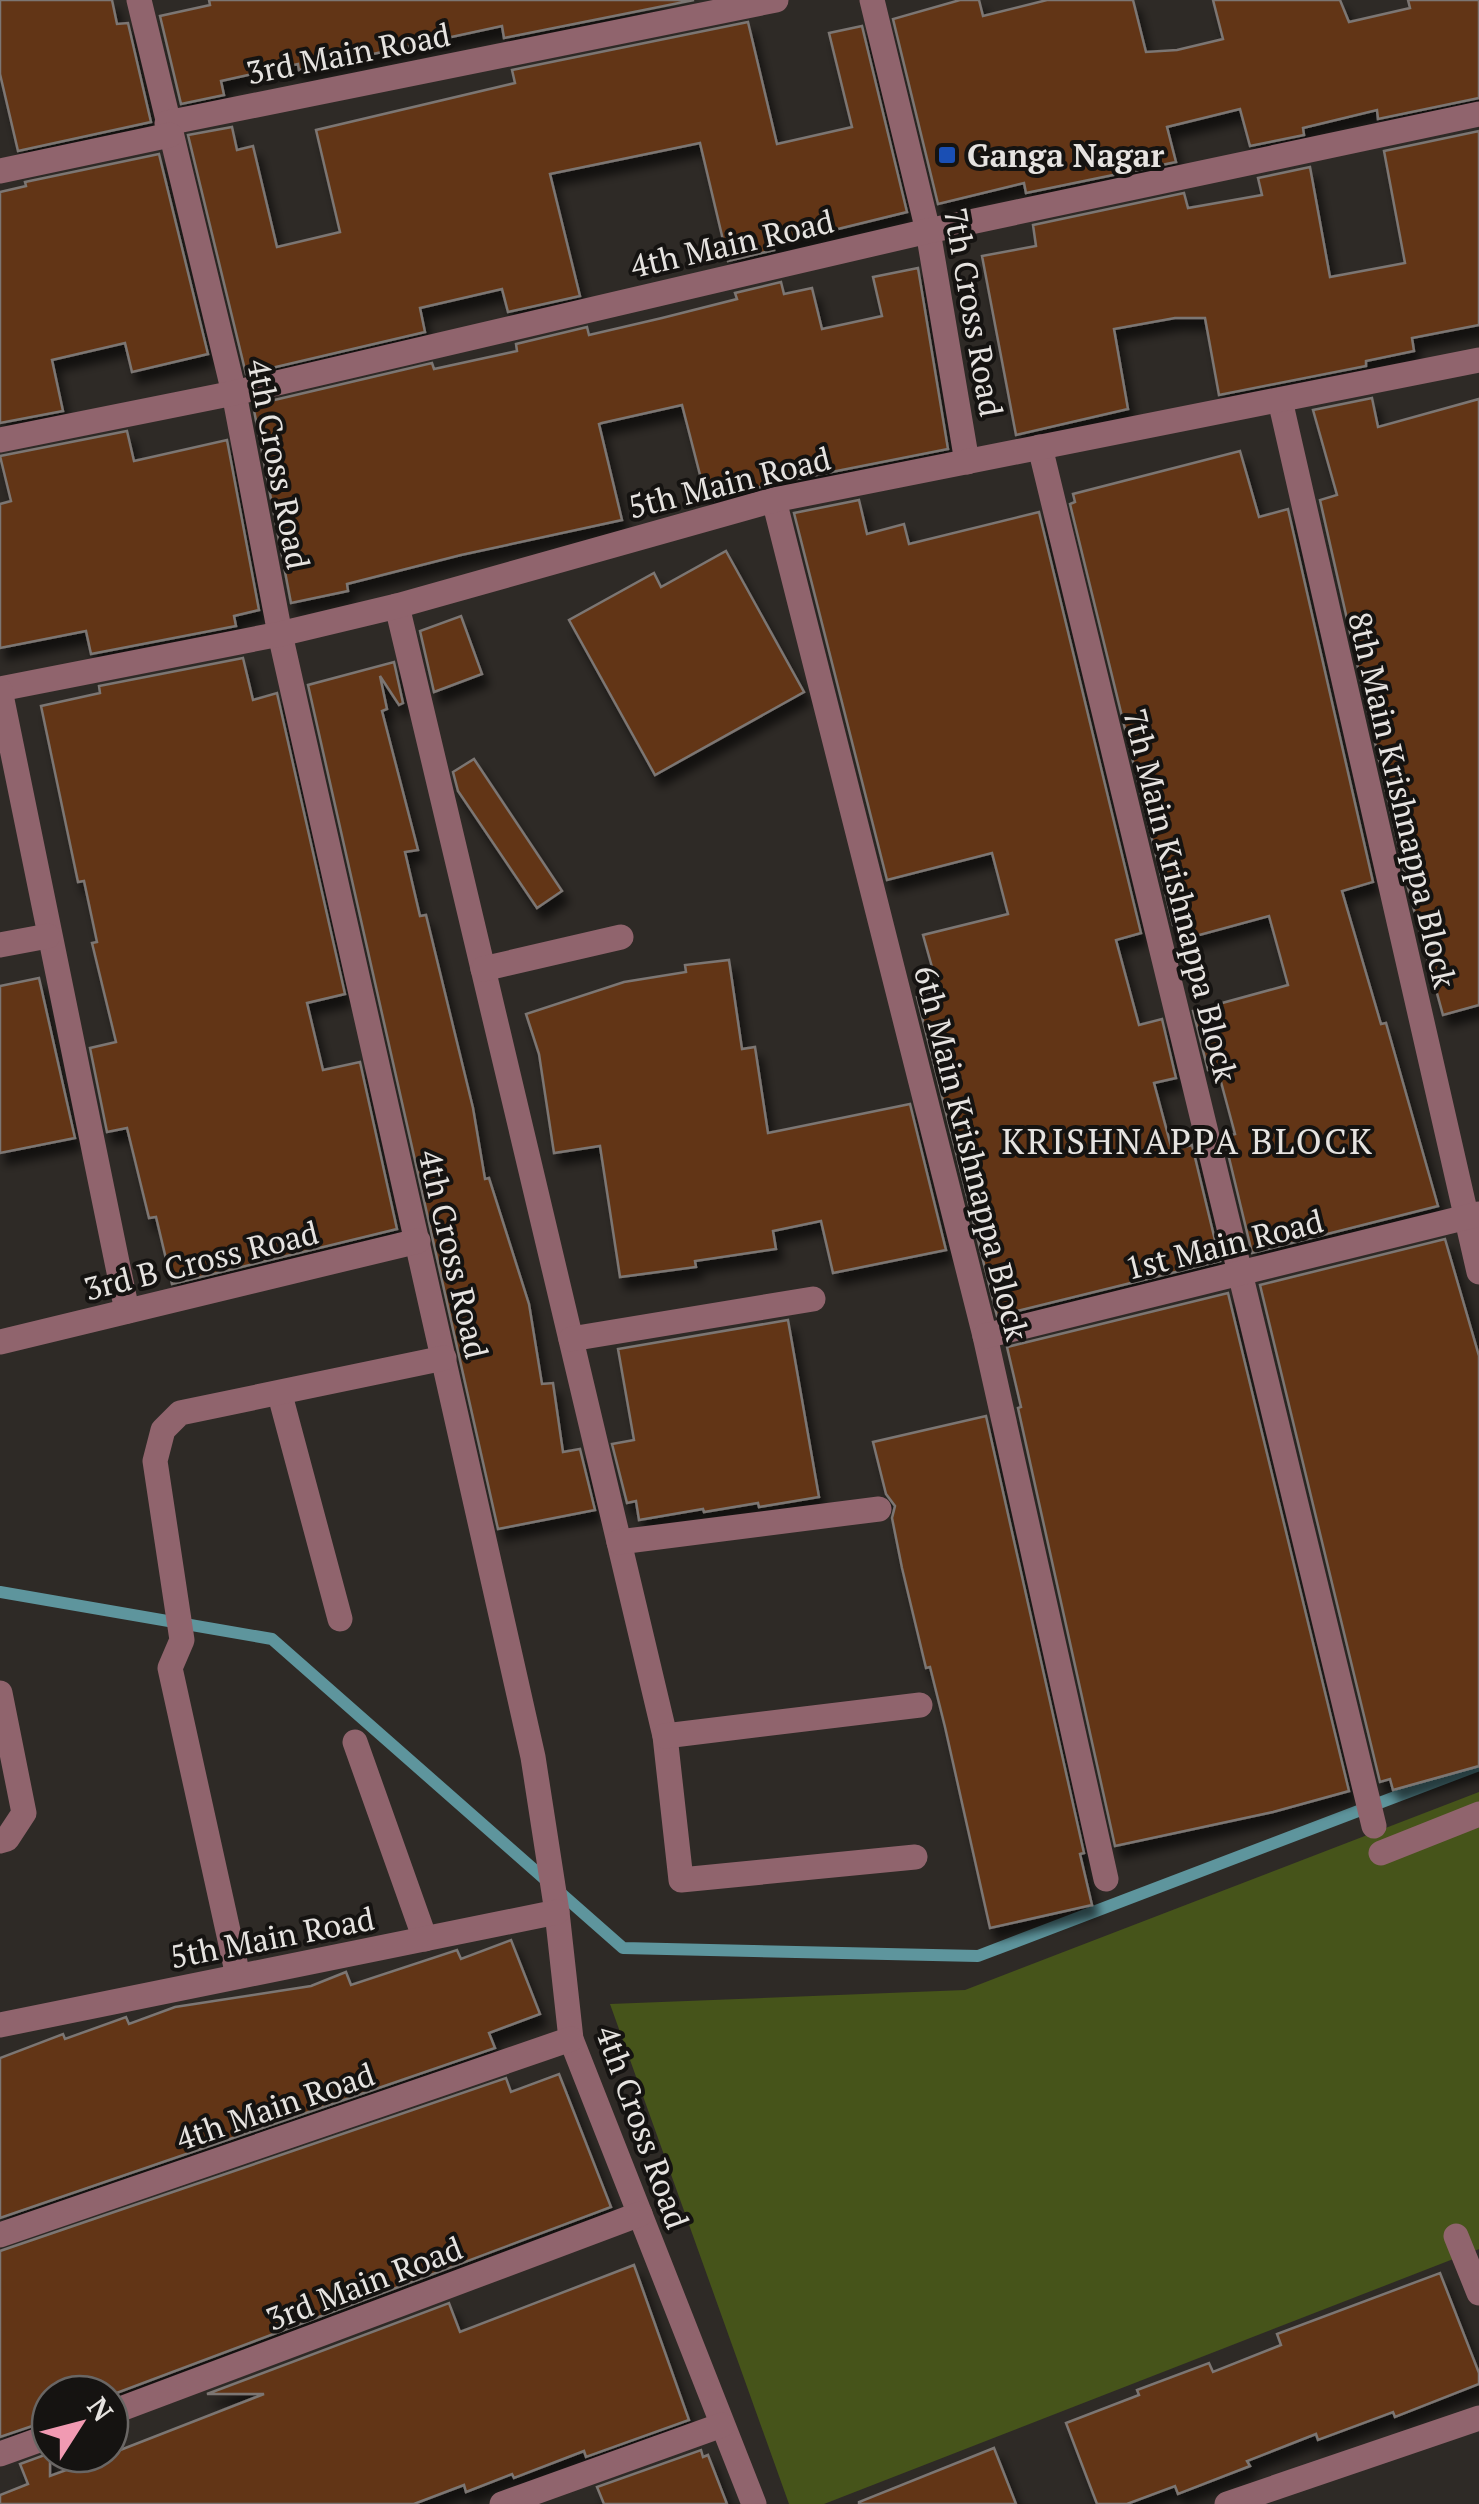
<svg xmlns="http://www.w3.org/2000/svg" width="1479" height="2504" font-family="'PT Serif',serif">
<defs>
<filter id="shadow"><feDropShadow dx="6" dy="11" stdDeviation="5" flood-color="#0009"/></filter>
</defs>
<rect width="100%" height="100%" fill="#2e2a26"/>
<path fill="#46541a" d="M1479 1792V2249L824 2504H789L610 2004 965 1990Z"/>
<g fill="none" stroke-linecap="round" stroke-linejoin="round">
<path stroke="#5e959d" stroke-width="12" d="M0 1592 272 1639 623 1948 978 1956 1479 1765"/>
</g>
<g fill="#623616" stroke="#7c7673" stroke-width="2.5" filter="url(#shadow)">
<path d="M0 0H112L117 24 128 23 151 122 18 151 0 74Z"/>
<path d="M209 0H694L504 38 502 26 299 70 298 64 221 81 224 95 181 104 160 16 210 5Z"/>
<path d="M960 0H979L983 16 1047 0H1133L1146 52 1177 50 1223 39 1213 0H1340L1349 22 1410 8 1408 0H1479V98L1378 119 1377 110 1303 128 1304 135 1250 146 1240 109 1167 127 1176 162 1026 193 1024 183 938 204 893 19Z"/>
<path d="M748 22 777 144 852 127 829 33 862 26 907 212 773 245 774 250 728 261 700 143 550 174 580 296 508 312 502 289 420 308 425 332 246 374 188 135 232 127 237 150 253 146 277 247 340 232 316 130 515 83 512 70Z"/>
<path d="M1479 131V325L1412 338 1414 351 1366 361V366L1219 395 1205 318H1175L1114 329 1128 409 1016 435 982 256 1036 246 1033 225 1184 193 1188 208 1262 195 1258 178 1310 167 1330 277 1405 263 1384 151Z"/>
<path d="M159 154 208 354 132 372 125 343 52 360 63 411 0 423V192L26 186 25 182Z"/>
<path d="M918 268 948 449 771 484 707 502 682 405 602 423 599 424 622 520 461 555 347 584 348 591 291 603 253 405 432 363 434 369 517 351 516 344 587 327 589 335 662 318 737 299 735 293 781 282 784 294 812 288 822 329 882 316 873 277Z"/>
<path d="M1372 398 1378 427 1479 399V1005L1443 1015 1408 888 1320 500 1337 495 1313 410Z"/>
<path d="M127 431 134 461 227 440 259 610 234 616 236 626 91 654 86 631 0 648V504L11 501 0 456Z"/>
<path d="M1240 451 1259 517 1288 509 1373 882 1342 891 1381 1024 1386 1023 1438 1206 1252 1253 1224 1137 1235 1134 1217 1067 1208 1070 1193 1011 1288 985 1269 916 1181 940 1177 924 1173 925 1070 504 1075 502 1073 494Z"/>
<path d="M859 500 867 534 904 524 909 544 1039 512 1141 933 1116 940 1139 1025 1162 1019 1176 1078 1154 1083 1172 1150 1192 1145 1220 1261 997 1316 917 997 939 992 923 935 1008 914 992 853 887 880 794 513Z"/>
<path d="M726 551 804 692 655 775 569 620 654 573 661 587Z"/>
<path d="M461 616 482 674 434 692 420 631Z"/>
<path d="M243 658 253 700 277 693 345 994 307 1003 323 1070 360 1062 397 1229 172 1284 156 1217 149 1218 127 1128 107 1132 90 1048 116 1042 92 943 97 942 84 881 78 882 41 706 100 693 99 686Z"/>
<path d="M394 662 403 703 399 705 380 676 387 709 382 711 418 850 405 852 420 916 426 915 473 1108 485 1179 489 1178 529 1304 542 1384 553 1383 563 1452 580 1449 595 1510 498 1529 308 685Z"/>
<path d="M474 759 562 891 537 908 458 791 453 772Z"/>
<path d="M729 960 742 1049 755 1047 768 1133 910 1104 946 1250 833 1273 821 1221 773 1231 776 1249 695 1261 696 1267 620 1277 600 1146 554 1153 539 1054 526 1014 624 982 686 972 685 965Z"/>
<path d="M39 978 75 1138 0 1153V986Z"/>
<path d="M1445 1239 1479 1356V1766L1393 1790 1390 1779 1380 1782 1260 1285Z"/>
<path d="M1228 1293 1349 1791 1273 1812 1115 1846 1018 1408 1021 1407 1007 1347Z"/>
<path d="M788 1320 819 1497 759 1507 758 1503 704 1512 703 1509 639 1520 636 1501 627 1503 612 1444 634 1440 618 1349Z"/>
<path d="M986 1416 1084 1853 1080 1854 1092 1905 990 1928 945 1727 930 1667 926 1668 902 1568 892 1518 895 1506 886 1494 873 1442Z"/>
<path d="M511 1940 540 2014 489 2033 495 2048 0 2218V2058L63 2034 65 2039 126 2017 129 2024 175 2007 311 1986 346 1972 351 1985 457 1950 461 1959Z"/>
<path d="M559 2074 611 2207 114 2394H50V2420L0 2437V2251L506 2078 511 2092Z"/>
<path d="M634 2265 689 2420 586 2457 584 2451 514 2478 512 2474 466 2492 464 2485 414 2504H0V2495L28 2484 20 2464 50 2453V2476L110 2454 264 2394H207L449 2303 460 2332Z"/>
<path d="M1440 2273 1479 2373V2384L1395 2417 1393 2412 1318 2440 1316 2434 1247 2461 1250 2466 1178 2494 1175 2486 1127 2504H1097L1066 2423 1139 2395 1137 2390 1209 2363 1213 2372 1281 2345 1277 2334Z"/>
<path d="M994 2448 1016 2504H859V2502Z"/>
<path d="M701 2450 703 2457 708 2455 727 2504H604L597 2487Z"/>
</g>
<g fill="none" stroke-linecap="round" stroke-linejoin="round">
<g stroke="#90646d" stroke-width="25">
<path d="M139 0 234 393 280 634 533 1757 557 1912 571 2039 754 2504"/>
<path d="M872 0 928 231 967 462"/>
<path d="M167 123 776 0"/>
<path d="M0 171 170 135"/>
<path d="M1280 400 1479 1272"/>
<path d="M0 440 234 393 928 231 1479 114"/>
<path d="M1040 447 1374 1826"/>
<path d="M774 500 985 1336 1106 1879"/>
<path d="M397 606 665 1736 681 1880 915 1857"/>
<path d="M0 689 280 634 397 606 774 500 1479 360"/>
<path d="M0 690 127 1311"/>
<path d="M0 945 48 936"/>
<path d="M483 969 621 937"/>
<path d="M985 1336 1479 1214"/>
<path d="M571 1339 813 1299"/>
<path d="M0 1342 418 1241"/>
<path d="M280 1395 340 1619"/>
<path d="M619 1542 879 1509"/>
<path d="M0 1693 24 1813 7 1839 0 1841"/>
<path d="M665 1736 920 1705"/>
<path d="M355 1742 425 1939"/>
<path d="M1381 1853 1479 1814"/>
<path d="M238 1976 170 1668 182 1640 155 1461 163 1430 180 1413 444 1358"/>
<path d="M0 2025 557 1912"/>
<path d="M0 2235 571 2039"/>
<path d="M1456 2236 1479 2293"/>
<path d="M110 2413 640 2214"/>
<path d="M0 2454 50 2436"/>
<path d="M502 2504 722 2425"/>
<path d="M1227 2504 1479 2418"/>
</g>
</g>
<rect fill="#1a4fb4" stroke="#151311" stroke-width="4" x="937" y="145" width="20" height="20" rx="5"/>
<g text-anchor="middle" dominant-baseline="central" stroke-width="8" stroke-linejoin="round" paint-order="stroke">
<g font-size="32" fill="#e6e3e0" stroke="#151311">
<text transform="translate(348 53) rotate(-11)">3rd Main Road</text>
<text transform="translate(732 243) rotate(-13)">4th Main Road</text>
<text transform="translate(974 312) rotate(80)">7th Cross Road</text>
<text transform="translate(279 464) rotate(79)">4th Cross Road</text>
<text transform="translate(729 482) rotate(-14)">5th Main Road</text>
<text transform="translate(1403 800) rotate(77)">8th Main Krishnappa Block</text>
<text transform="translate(1181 895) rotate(76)">7th Main Krishnappa Block</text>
<text transform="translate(972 1153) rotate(76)">6th Main Krishnappa Block</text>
<text transform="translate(1224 1244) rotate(-14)">1st Main Road</text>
<text transform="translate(454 1254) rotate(77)">4th Cross Road</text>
<text transform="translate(201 1260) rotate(-14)">3rd B Cross Road</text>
<text transform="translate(272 1937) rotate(-11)">5th Main Road</text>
<text transform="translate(275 2106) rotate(-19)">4th Main Road</text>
<text transform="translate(643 2127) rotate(70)">4th Cross Road</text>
<text transform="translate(364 2283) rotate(-21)">3rd Main Road</text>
</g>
<g font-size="32" font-weight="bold" fill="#e6e3e0" stroke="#151311" text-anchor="start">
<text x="967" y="155">Ganga Nagar</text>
</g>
<g font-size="35" letter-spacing="2.5" fill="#e6e3e0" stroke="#151311">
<text x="1188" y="1141">KRISHNAPPA BLOCK</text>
</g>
</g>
<g transform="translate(80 2424) rotate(54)"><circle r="48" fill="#151311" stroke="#696664" stroke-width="2.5"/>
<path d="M0-8L18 38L0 25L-18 38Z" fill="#f19ab2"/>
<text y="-15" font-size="28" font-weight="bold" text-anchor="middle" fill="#e6e3e0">N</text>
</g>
</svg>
